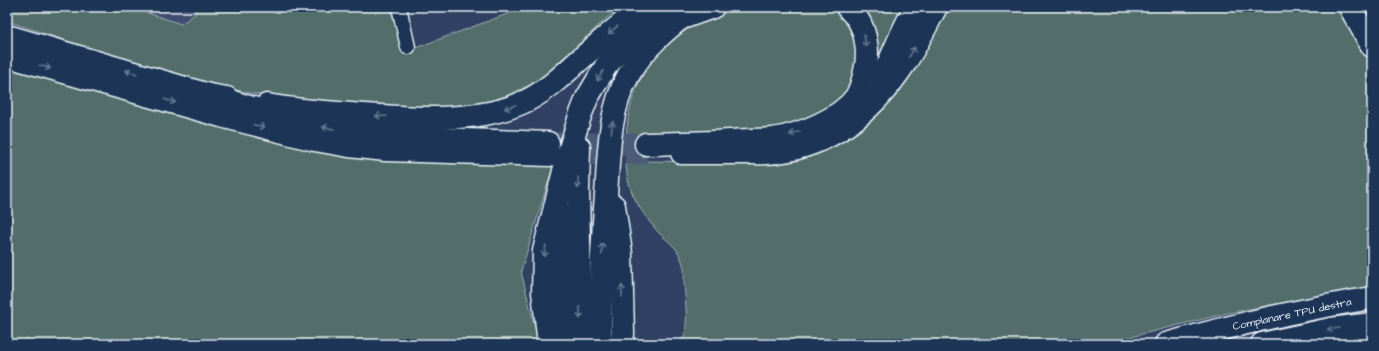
<svg xmlns="http://www.w3.org/2000/svg" width="1379" height="351" font-family="'Architects Daughter',sans-serif">
<rect width="100%" height="100%" fill="#304163"/>
<filter id="ink" filterUnits="userSpaceOnUse"><feTurbulence type="fractalNoise" baseFrequency=".025" numOctaves="2"/><feDisplacementMap in="SourceGraphic" scale="8" xChannelSelector="R" yChannelSelector="G"/><feConvolveMatrix kernelMatrix="1 2 1 2 8 2 1 2 1" color-interpolation-filters="sRGB"/></filter>
<g filter="url(#ink)">
<path fill="#414d6f" d="M130 7H193L196 13 181 24Z"/>
<g fill="#526e6b" stroke="#9db0b2">
<path d="M7 7H130L181 24 196 13 193 7H393L402 53 526 7H619L537 82 487 104 441 109 292 102 176 77 7 21Z"/>
<path d="M729 7H836L853 27 860 54 845 99 785 130 648 134 646 161 730 162 781 161 811 155 838 144 860 130 884 107 949 7H1340L1356 38 1372 59V287L1324 295 1228 313 1102 344H679C681 341 684 337 685 333 688 317 685 298 684 282 684 276 685 269 683 264 682 260 680 256 678 252 674 245 665 239 659 233 650 223 641 211 635 199 625 180 625 160 626 139 630 66 667 36 729 7Z"/>
<path d="M861 7H908L874 76Z"/>
<path d="M7 62 554 163 521 271 539 344H7Z"/>
</g>
<g fill="none" stroke-linecap="round" stroke-linejoin="round">
<path stroke="#4c5b79" stroke-width="22" stroke-dasharray="22 11" stroke-linecap="butt" d="M559 154 648 153"/>
<path stroke="#4c5b79" stroke-width="22" stroke-dasharray="22 11" stroke-linecap="butt" d="M548 143 646 144"/>
<defs>
<path id="minor" d="M399 7 408 47"/>
<g id="trunk">
<path d="M7 36 209 95 227 98"/>
<path d="M7 56 221 116 315 140 349 146 386 150 550 155"/>
<path d="M880 81C893 57 901 30 916 7"/>
<path d="M267 105C295 110 323 112 351 114 404 118 480 125 528 100 549 89 566 72 583 57 603 39 622 22 644 7"/>
<path d="M682 153C703 153 725 153 746 153 756 153 767 154 777 152 833 145 874 110 905 63 917 45 926 26 936 7"/>
</g>
<g id="motorway">
<path d="M1350 7 1372 46"/>
<path d="M682 18 713 7"/>
<path d="M209 95 314 126 383 137 548 143"/>
<path d="M646 144C674 143 703 143 731 141 745 140 759 140 773 139 800 135 840 119 856 97 861 89 863 80 865 71 869 55 867 33 857 18 854 14 850 11 847 7"/>
<path d="M579 147 578 191 581 344"/>
<path d="M614 206 621 253 623 334 621 344"/>
<path d="M561 213 562 249 561 292 564 344"/>
<path d="M549 344 543 292 544 251 568 155 580 116 587 98 606 66 638 30 665 7"/>
<path d="M601 344C599 294 602 245 606 195 609 155 608 112 628 76 643 48 670 26 695 7"/>
<path d="M1166 344C1234 325 1302 309 1372 298"/>
<path d="M1262 344 1331 329 1372 324"/>
<path d="M1348 344 1372 341"/>
</g>
</defs>
<use href="#minor" stroke="#e8f1f8" stroke-width="17"/>
<use href="#trunk" stroke="#e8f1f8" stroke-width="25"/>
<use href="#motorway" stroke="#e8f1f8" stroke-width="25"/>
<use href="#minor" stroke="#1d3557" stroke-width="14"/>
<use href="#trunk" stroke="#1d3557" stroke-width="22"/>
<use href="#motorway" stroke="#1d3557" stroke-width="22"/>
</g>
<defs><path id="oneway-shaft" d="M-6 0H5M1.5-3L5.5 0L1.5 3" fill="none" stroke-width="1.6" stroke-linecap="round" stroke-linejoin="round"/></defs>
<g stroke="#64778f">
<use href="#oneway-shaft" transform="translate(613 30) rotate(140)"/>
<use href="#oneway-shaft" transform="translate(865 41) rotate(82)"/>
<use href="#oneway-shaft" transform="translate(912 52) rotate(-60)"/>
<use href="#oneway-shaft" transform="translate(45 67) rotate(16)"/>
<use href="#oneway-shaft" transform="translate(131 72) rotate(-164)"/>
<use href="#oneway-shaft" transform="translate(600 76) rotate(122)"/>
<use href="#oneway-shaft" transform="translate(170 101) rotate(16)"/>
<use href="#oneway-shaft" transform="translate(510 107) rotate(161)"/>
<use href="#oneway-shaft" transform="translate(381 116) rotate(-178)"/>
<use href="#oneway-shaft" transform="translate(259 126) rotate(15)"/>
<use href="#oneway-shaft" transform="translate(612 127) rotate(-83)"/>
<use href="#oneway-shaft" transform="translate(328 128) rotate(-170)"/>
<use href="#oneway-shaft" transform="translate(795 133) rotate(162)"/>
<use href="#oneway-shaft" transform="translate(578 183) rotate(91)"/>
<use href="#oneway-shaft" transform="translate(602 249) rotate(-86)"/>
<use href="#oneway-shaft" transform="translate(545 251) rotate(98)"/>
<use href="#oneway-shaft" transform="translate(622 291) rotate(-92)"/>
<use href="#oneway-shaft" transform="translate(580 313) rotate(89)"/>
<use href="#oneway-shaft" transform="translate(1333 329) rotate(171)"/>
</g>
</g>
<g text-anchor="middle" dominant-baseline="central" stroke-width="4" stroke-linejoin="round" paint-order="stroke">
<g font-size="11" fill="#e8f1f8" stroke="#1d3557">
<text transform="translate(1292 314) rotate(-12)">Complanare TPU destra</text>
</g>
</g>
<rect width="1379" height="351" fill="none" stroke="#1d3557" stroke-width="24"/>
<rect x="12" y="12" width="1355" height="327" fill="none" stroke="#e8f1f8" stroke-width="1.5" filter="url(#ink)"/>
</svg>
